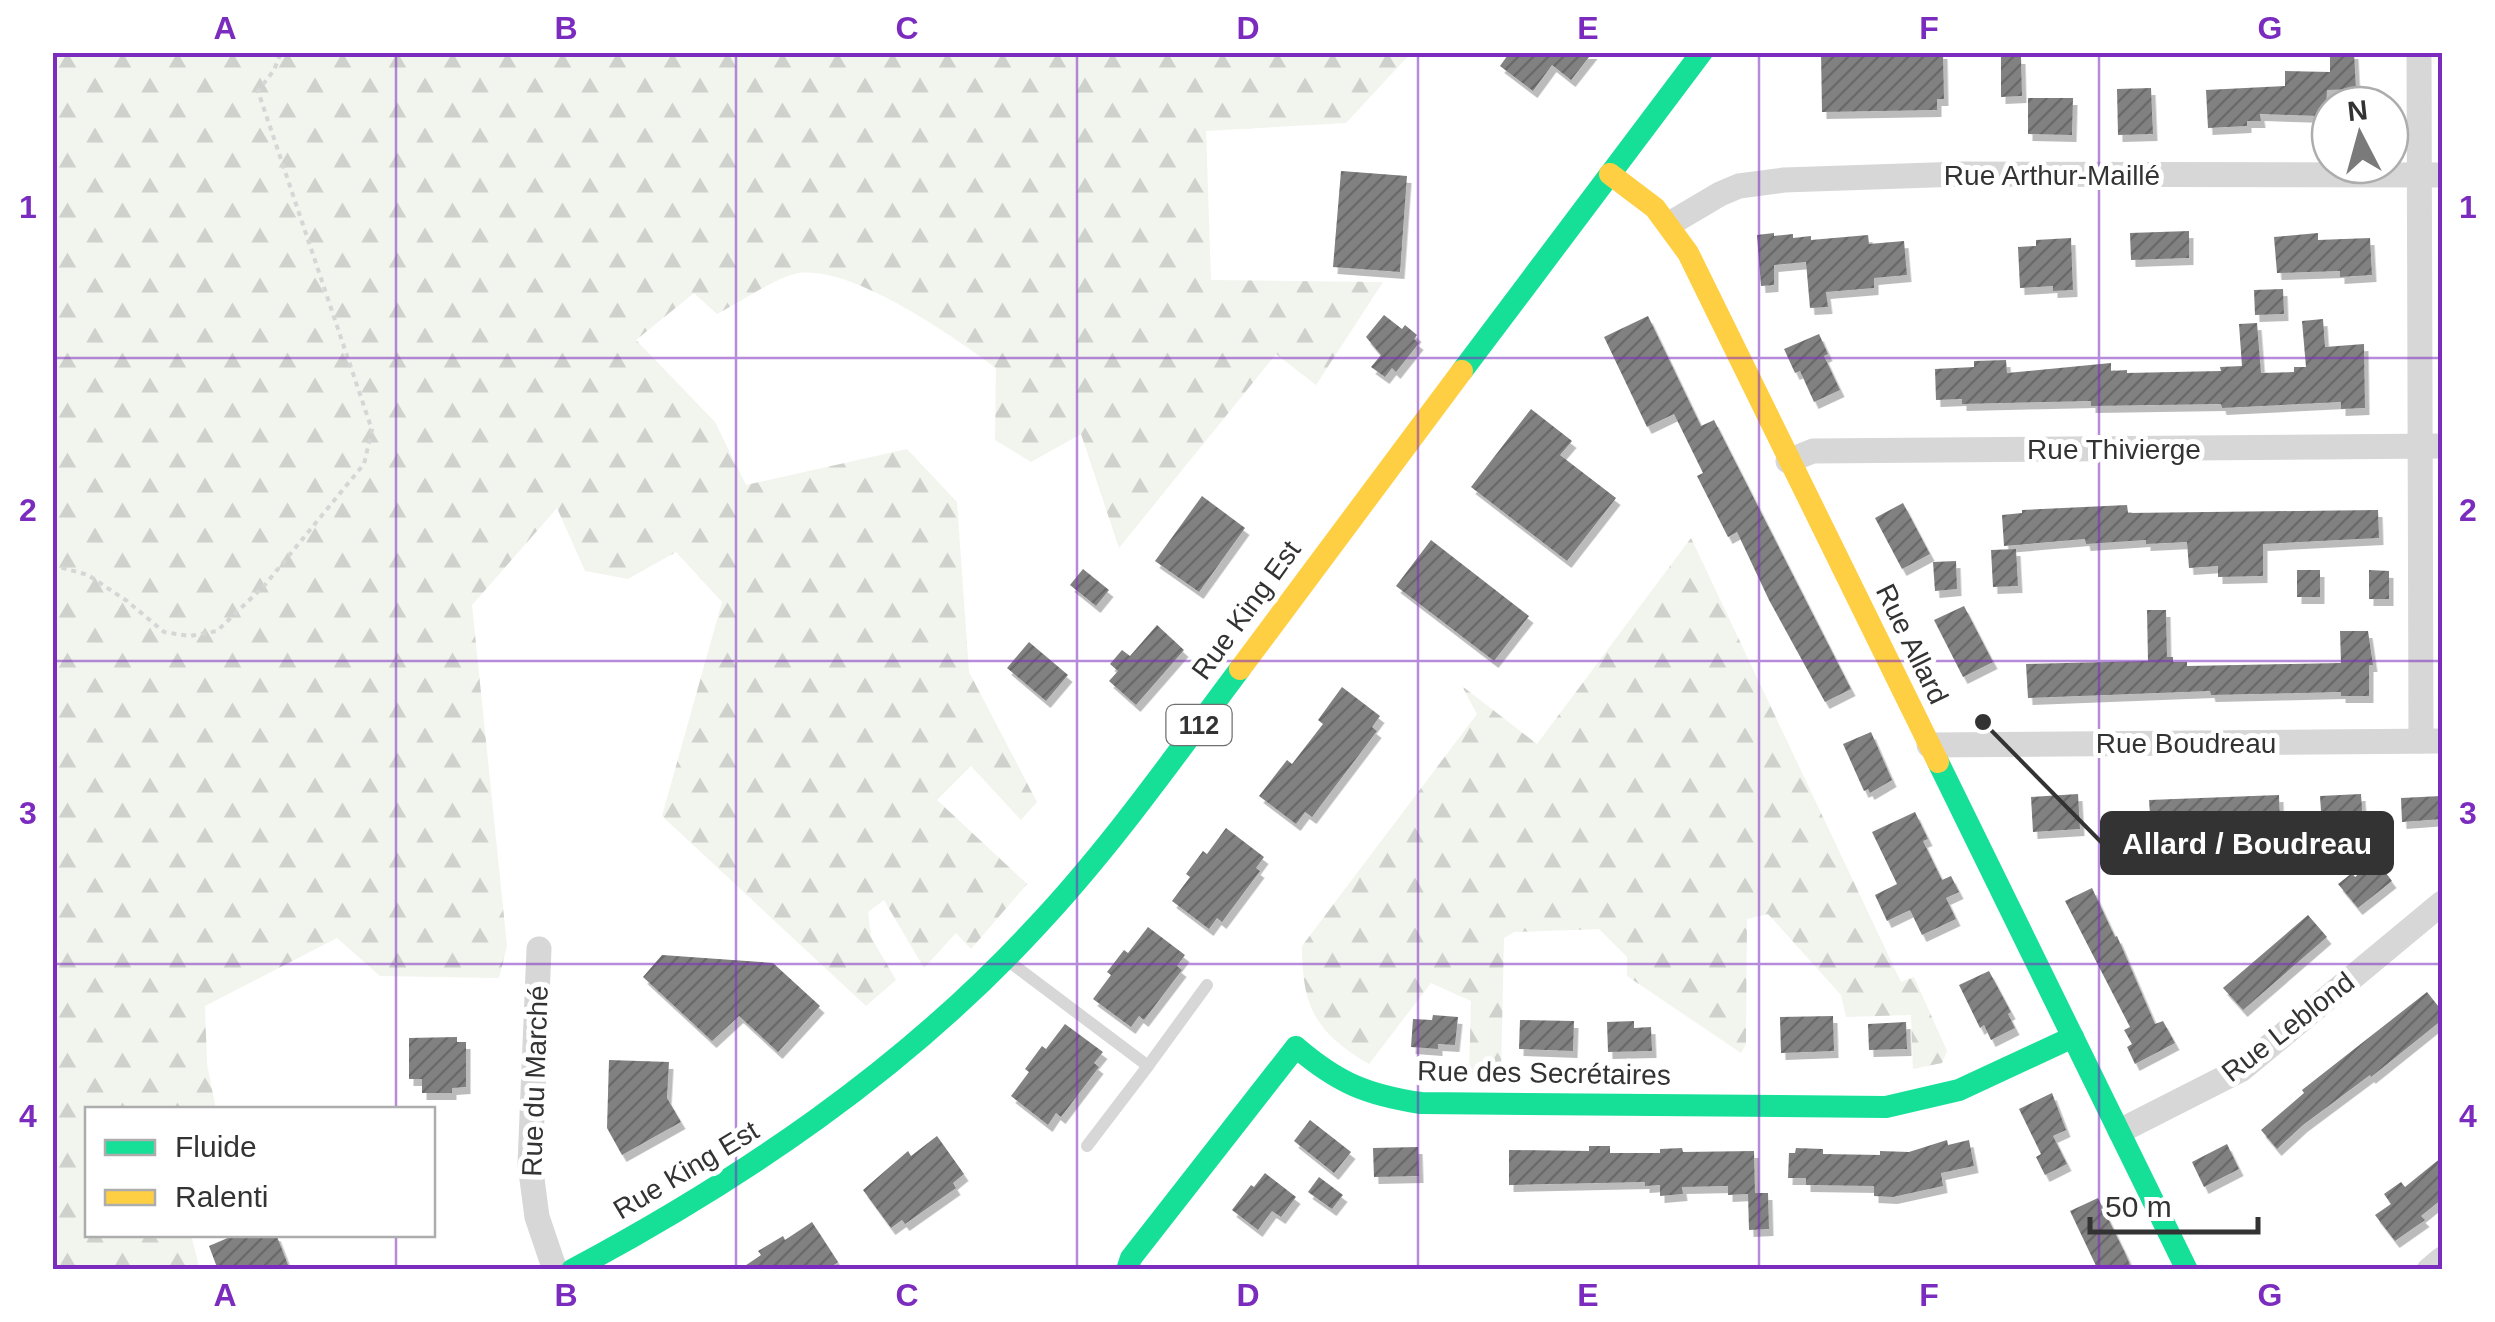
<svg xmlns="http://www.w3.org/2000/svg" width="2495" height="1322" font-family="Helvetica,sans-serif">
<defs>
<pattern id="forest-firs" width="22" height="20" patternUnits="userSpaceOnUse" patternTransform="scale(2.5)"><rect width="22" height="20" fill="#f1f5ed"/><path d="M5 1l3.5 6h-7zM16 11l3.5 6h-7z" fill="#cfd2cc"/></pattern>
<pattern id="building-hatch" width="6" height="6" patternUnits="userSpaceOnUse" patternTransform="scale(2.5)"><rect width="6" height="6" fill="#818181"/><path d="M-1 1l2-2M0 6l6-6M5 7l2-2" fill="none" stroke="#6a6a6a"/></pattern>
<filter id="shadow"><feDropShadow dx="4.5" dy="7" stdDeviation="0" flood-color="#0004"/></filter>
</defs>
<rect width="100%" height="100%" fill="#fff"/>
<g fill="url(#forest-firs)">
<path d="M52 53 53 52 1411 53 1346 123 1206 131 1211 280 1383 282 1316 385 1276 354 1119 548 1081 434 1031 462 995 440 996 368C954 337 847 261 794 274 774 279 737 304 717 314L694 293 636 340 715 422 746 485 907 449 957 502 969 672 1037 802 1021 820 971 766 937 800 1027 884 971 949 956 933 924 968 884 900 868 912 871 937 896 980 866 1006 662 816 722 602 676 552 628 579 585 571 557 508 472 605 507 946 499 978 380 976 337 938 205 1006 207 1064 216 1109 88 1110V1234L191 1235 200 1270 53 1269 52 964 59 961 52 911Z"/>
<path d="M1691 538 1901 982 1914 977 1947 1051 1942 1063 1913 1069 1911 1015 1846 1017 1841 995 1768 914 1747 919 1746 1044 1741 1053 1627 976V957L1599 929 1514 932 1504 938 1501 1074 1469 1075 1471 1001 1431 983 1369 1064C1316 1033 1302 1007 1302 946L1477 714 1462 686 1537 744Z"/>
</g>
<g fill="url(#building-hatch)" filter="url(#shadow)">
<path d="M1510 52H1593L1571 80 1552 65 1533 91 1500 66Z"/>
<path d="M1821 52H1943L1944 99H1937V110L1822 112Z"/>
<path d="M2330 52H2354L2356 89 2327 90 2326 109 2320 108V116L2260 114 2261 121H2247V126L2208 128 2206 90 2285 86V71L2330 72Z"/>
<path d="M2001 57H2021L2022 96 2001 97Z"/>
<path d="M2151 88 2153 134 2118 135 2117 89Z"/>
<path d="M2028 98H2073L2072 135 2028 134Z"/>
<path d="M1341 171 1407 176 1400 272 1333 267Z"/>
<path d="M2189 231V258L2131 260 2130 233Z"/>
<path d="M1774 233V236L1793 234V238L1811 236V240L1868 235 1869 244 1904 241 1907 275 1874 278V288L1826 292 1828 307 1810 308 1806 262 1774 265V285L1761 286 1757 235Z"/>
<path d="M2318 233V240L2370 238 2372 275 2340 277V271L2277 273 2274 237Z"/>
<path d="M2071 238 2073 290 2053 291V286L2020 288 2018 247 2036 246V240Z"/>
<path d="M2283 289 2284 314 2255 315 2254 290Z"/>
<path d="M1384 315 1402 329 1405 325 1417 335 1414 339 1419 343 1396 372 1392 368 1385 377 1371 367 1381 355 1366 337Z"/>
<path d="M1648 316 1701 426 1714 420 1851 689 1825 702 1769 600 1737 532 1728 537 1697 476 1703 473 1674 414 1647 427 1604 337Z"/>
<path d="M2323 319 2325 347 2364 344 2365 408 2341 409V402L2222 408 2221 404 2091 406V401L1962 404V399L1936 400 1935 369 1974 367V361L2006 360 2007 373 2111 363V371L2127 370V373L2221 371 2220 367 2242 366 2239 324 2257 323 2261 373 2294 372V367H2306L2302 321Z"/>
<path d="M1819 334 1828 354 1824 356 1840 390 1814 402 1800 371 1795 373 1784 349Z"/>
<path d="M1531 409 1572 441 1560 455 1616 498 1567 561 1471 487Z"/>
<path d="M1202 496 1245 528 1199 592 1155 561Z"/>
<path d="M1903 503 1930 554 1902 569 1875 518Z"/>
<path d="M2127 505 2128 513 2378 510 2379 538 2263 544V576L2218 577V566L2189 568 2187 542 2146 544V540L2086 544 2085 539 2004 546 2002 515 2022 513V510Z"/>
<path d="M1431 540 1529 616 1494 661 1396 586Z"/>
<path d="M2016 549 2018 586 1993 587 1991 550Z"/>
<path d="M1956 561 1957 589 1935 591 1933 562Z"/>
<path d="M1083 569 1109 590 1096 606 1070 585Z"/>
<rect x="2297" y="570" width="23" height="27"/>
<path d="M2369 570 2389 571V599H2369Z"/>
<path d="M1964 606 1993 662 1963 677 1934 620Z"/>
<path d="M2147 610H2166L2167 657H2173V662H2187V666L2341 663 2340 631H2368L2373 665H2369V696H2341V692L2211 695 2210 691 2028 698 2026 664 2148 661Z"/>
<path d="M1157 625 1184 650 1136 705 1109 681 1118 671 1110 664 1122 650 1130 656Z"/>
<path d="M1029 642 1068 675 1046 701 1007 668Z"/>
<path d="M1342 687 1380 716 1372 727 1377 731 1312 817 1305 812 1296 824 1259 796 1287 760 1292 764 1323 724 1318 720Z"/>
<path d="M1871 732 1892 780 1870 793 1868 789 1864 791 1843 744Z"/>
<path d="M2078 794 2080 829 2033 832 2031 797Z"/>
<path d="M2361 794 2363 824 2322 826 2320 796Z"/>
<path d="M2279 795 2280 827 2200 830V838H2183L2182 833 2164 834 2163 827 2151 828 2149 800Z"/>
<path d="M2441 796 2442 819 2402 822 2401 798Z"/>
<path d="M1915 812 1928 839 1923 841 1942 880 1951 876 1959 892 1946 898 1956 919 1922 935 1910 910 1887 921 1875 895 1897 884 1872 832Z"/>
<path d="M1226 828 1264 857 1256 868 1260 871 1222 922 1217 918 1209 929 1172 901 1190 877 1186 874 1203 851 1207 854Z"/>
<path d="M2376 860 2392 881 2358 908 2338 884 2352 873 2355 877Z"/>
<path d="M2092 888 2115 937 2117 936 2155 1024 2163 1021 2175 1043 2135 1064 2127 1047 2132 1044 2124 1030 2130 1027 2065 901Z"/>
<path d="M2308 915 2327 937 2243 1010 2223 988Z"/>
<path d="M1148 927 1185 955 1177 966 1182 970 1144 1020 1139 1016 1131 1027 1093 999 1111 975 1107 972 1124 950 1128 953Z"/>
<path d="M662 955 773 963 820 1006 778 1052 739 1016 712 1041 643 977Z"/>
<path d="M1989 971 2011 1012 2008 1014 2015 1028 1991 1040 1984 1025 1980 1028 1959 985Z"/>
<path d="M2427 992 2442 1011V1020L2371 1077 2370 1075 2303 1125 2277 1149 2261 1130 2304 1093 2302 1090Z"/>
<path d="M1433 1015 1458 1017 1455 1045 1438 1044V1049L1411 1047 1413 1019 1432 1020Z"/>
<path d="M1833 1016 1834 1051 1781 1053 1780 1017Z"/>
<path d="M1520 1020 1574 1021 1573 1051 1519 1049Z"/>
<path d="M1634 1021V1028L1651 1027 1652 1051 1608 1052 1607 1022Z"/>
<path d="M1906 1022 1907 1049 1869 1050 1868 1024Z"/>
<path d="M1065 1024 1103 1052 1094 1063 1099 1067 1061 1117 1056 1113 1048 1125 1011 1096 1029 1072 1025 1069 1042 1046 1046 1049Z"/>
<path d="M457 1037V1042H466V1087L452 1088V1093H422V1079H409V1038Z"/>
<path d="M609 1060 669 1062 667 1098 681 1122 622 1155 607 1128Z"/>
<path d="M2052 1093 2066 1130 2053 1136 2067 1164 2045 1175 2036 1157 2041 1154 2019 1109Z"/>
<path d="M1310 1120 1351 1152 1334 1173 1294 1141Z"/>
<path d="M937 1136 964 1174 953 1183 956 1188 905 1224 902 1220 891 1228 863 1190 908 1151 911 1156Z"/>
<path d="M1947 1140 1948 1145 1969 1140 1974 1166 1941 1173 1943 1186 1893 1197 1874 1196V1186L1806 1185V1178H1788L1789 1153H1795L1796 1148 1823 1149V1154L1880 1155V1151L1909 1152Z"/>
<path d="M2227 1144 2239 1169 2204 1187 2192 1162Z"/>
<path d="M1589 1146H1610V1153H1660V1149L1682 1148 1683 1152 1754 1151 1755 1193H1768L1769 1229 1749 1230 1748 1194 1728 1195V1186L1682 1187 1683 1194 1660 1196V1185L1645 1186V1182L1509 1185V1150L1589 1151Z"/>
<path d="M1418 1147 1419 1176 1374 1177 1373 1148Z"/>
<path d="M2442 1157V1199L2421 1216 2425 1220 2395 1241 2375 1215 2391 1204 2384 1194 2401 1182 2405 1187Z"/>
<path d="M1265 1173 1296 1197 1281 1217 1272 1211 1258 1230 1232 1210 1251 1185 1254 1187Z"/>
<path d="M1319 1177 1343 1195 1332 1209 1308 1192Z"/>
<path d="M2098 1198 2126 1255 2132 1270H2098L2070 1211Z"/>
<path d="M812 1222 838 1262 826 1270H739L761 1255 758 1251 783 1236 785 1240Z"/>
<path d="M237 1234H276L290 1270H218L209 1246Z"/>
</g>
<g fill="none" stroke-linecap="round" stroke-linejoin="round">
<path stroke="#d6d6d6" stroke-width="4" stroke-dasharray="5 5" stroke-linecap="butt" d="M52 565 88 575 127 601 164 632 190 636 217 631 264 586 364 464 372 430 258 91 274 70 281 52"/>
<g stroke="#d7d7d7" stroke-width="12">
<path d="M1011 963 1148 1066 1207 985"/>
<path d="M1087 1146 1148 1066"/>
</g>
<g stroke="#d7d7d7" stroke-width="25">
<path d="M2419 52 2421 741"/>
<path d="M1671 223 1720 194 1739 186 1784 180 1962 174 2442 175"/>
<path d="M1788 461 1813 451 2442 446"/>
<path d="M1929 745 2442 741"/>
<path d="M539 949 530 1164 537 1217 555 1270"/>
<path d="M2120 1131 2242 1069 2442 903"/>
<path d="M2429 1270 2442 1259"/>
</g>
<g stroke="#16e098" stroke-width="22">
<path d="M1462 371 1702 52"/>
<path d="M1938 762 2187 1270"/>
<path d="M572 1270C742 1179 901 1072 1033 930 1109 850 1174 757 1240 669"/>
<path d="M1127 1270 1131 1258 1296 1047C1338 1083 1367 1095 1421 1103L1886 1107 1959 1090 2073 1037"/>
</g>
<g stroke="#ffcf43" stroke-width="22">
<path d="M1610 174 1655 208 1688 253 1938 762"/>
<path d="M1240 669 1462 371"/>
</g>
</g>
<path fill="none" stroke="#7b2cbf" stroke-width="2.5" stroke-opacity="0.55" d="M396 52V1110M736 52V1270M1077 52V1270M1418 52V1270M1759 52V1270M2099 52V1270M52 358H2442M52 661H2442M52 964H2442M396 1234V1270"/>
<g text-anchor="middle" dominant-baseline="central" stroke-width="10" stroke-linejoin="round" paint-order="stroke">
<rect fill="#fff" stroke="#707070" stroke-width="2.5" x="1166.5" y="705" width="65" height="40" rx="8"/>
<g font-size="25" font-weight="bold" fill="#333">
<text x="1199" y="725">112</text>
</g>
<g font-size="28" fill="#333" stroke="#fff">
<text x="2052" y="175">Rue Arthur-Maillé</text>
<text x="2114" y="449">Rue Thivierge</text>
<text transform="translate(1246 610) rotate(-54)">Rue King Est</text>
<text transform="translate(1912 644) rotate(64)">Rue Allard</text>
<text x="2186" y="743">Rue Boudreau</text>
<text transform="translate(2288 1027) rotate(-38)">Rue Leblond</text>
<text transform="translate(1544 1073) rotate(1)">Rue des Secrétaires</text>
<text transform="translate(535 1081) rotate(-88)">Rue du Marché</text>
<text transform="translate(686 1170) rotate(-31)">Rue King Est</text>
</g>
</g>
<path fill="none" stroke="#333" stroke-width="4" d="M1983 722L2102 843"/>
<circle fill="#333" stroke="#fff" stroke-width="4" cx="1983" cy="722" r="10"/>
<rect fill="#333" stroke="#333" stroke-width="4" x="2102" y="813" width="290" height="60" rx="10"/>
<g font-size="30" text-anchor="middle" font-weight="bold" fill="#fff">
<text x="2247" y="854">Allard / Boudreau</text>
</g>
<rect width="2495" height="1322" fill="none" stroke="#ffffff" stroke-width="110"/>
<rect x="85" y="1107" width="350" height="130" fill="#ffffff" stroke="#adadad" stroke-width="2.5"/>
<rect x="105" y="1140" width="50" height="15" fill="#16e098" stroke="#adadad" stroke-width="2.5"/>
<text x="175" y="1157" font-size="30" fill="#333333">Fluide</text>
<rect x="105" y="1190" width="50" height="15" fill="#ffcf43" stroke="#adadad" stroke-width="2.5"/>
<text x="175" y="1207" font-size="30" fill="#333333">Ralenti</text>
<g transform="translate(2360 135) rotate(354)"><circle r="48" fill="#ffffff" stroke="#adadad" stroke-width="2.5"/>
<path d="M0-8L18 38L0 25L-18 38Z" fill="#7a7a7a"/>
<text y="-15" font-size="28" font-weight="bold" text-anchor="middle" fill="#333333">N</text>
</g>
<path d="M2090 1217v15h168v-15" fill="none" stroke="#333333" stroke-width="5"/>
<text x="2105" y="1217" font-size="30" fill="#333333" stroke="#ffffff" stroke-width="8" paint-order="stroke">50 m</text>
<rect x="55" y="55" width="2385" height="1212" fill="none" stroke="#7b2cbf" stroke-width="4"/>
<g font-size="32" text-anchor="middle" font-weight="bold" fill="#7b2cbf">
<text x="225" y="39">A</text>
<text x="566" y="39">B</text>
<text x="907" y="39">C</text>
<text x="1248" y="39">D</text>
<text x="1588" y="39">E</text>
<text x="1929" y="39">F</text>
<text x="2270" y="39">G</text>
<text x="28" y="218">1</text>
<text x="2468" y="218">1</text>
<text x="28" y="521">2</text>
<text x="2468" y="521">2</text>
<text x="28" y="824">3</text>
<text x="2468" y="824">3</text>
<text x="28" y="1127">4</text>
<text x="2468" y="1127">4</text>
<text x="225" y="1306">A</text>
<text x="566" y="1306">B</text>
<text x="907" y="1306">C</text>
<text x="1248" y="1306">D</text>
<text x="1588" y="1306">E</text>
<text x="1929" y="1306">F</text>
<text x="2270" y="1306">G</text>
</g>
</svg>
